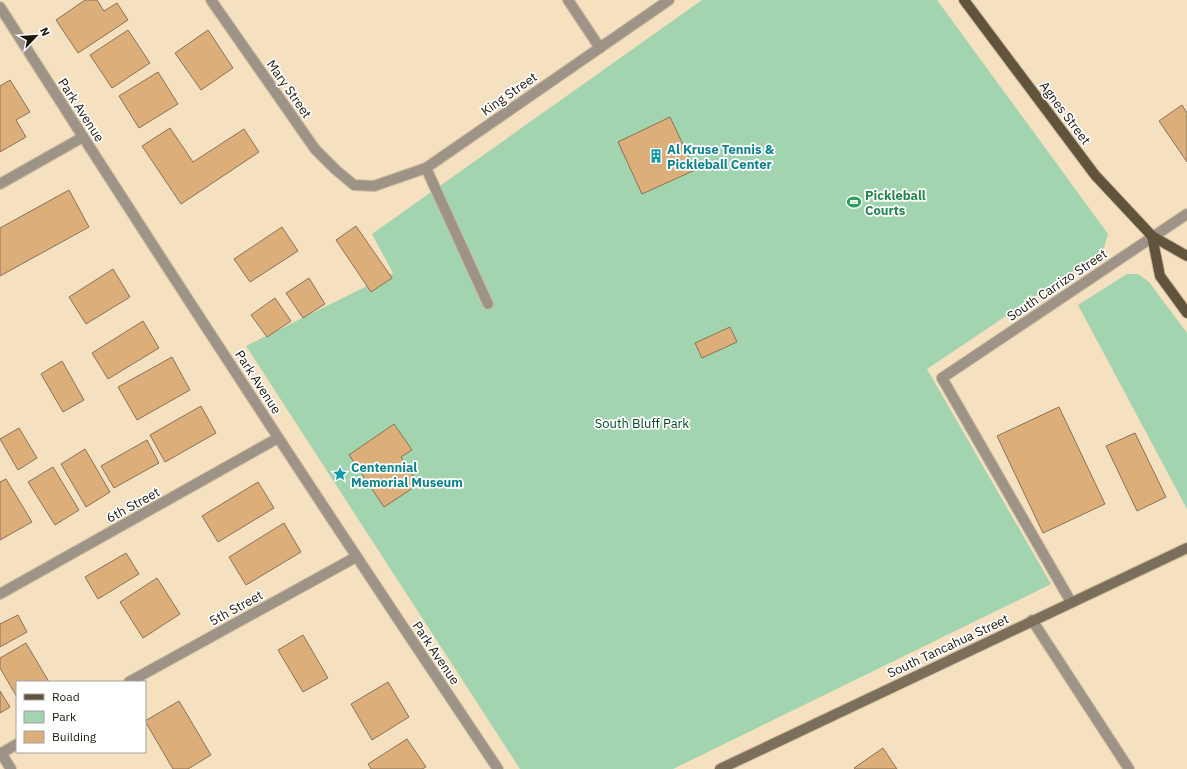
<svg xmlns="http://www.w3.org/2000/svg" width="1187" height="769" font-family="'IBM Plex Sans',sans-serif">
<rect width="100%" height="100%" fill="#f5e0bf"/>
<g fill="#a2d4b0">
<path d="M702 0H937L1108 234 1103 251 927 369 1051 584 673 769H520L246 346 393 273 372 234Z"/>
<path d="M1127 274H1138L1149 282 1187 333V509L1078 305Z"/>
</g>
<g fill="#dcae7a" stroke="#8a7258">
<path d="M85 0H97L104 11 117 3 128 20 78 53 56 20Z"/>
<path d="M128 30 150 63 112 88 90 55Z"/>
<path d="M208 30 233 68 201 90 175 53Z"/>
<path d="M158 72 178 104 139 128 119 96Z"/>
<path d="M10 80 30 112 16 120 26 137 0 152V86Z"/>
<path d="M1182 105 1187 113V162L1159 121Z"/>
<path d="M670 117 695 170 642 194 618 142Z"/>
<path d="M170 128 193 162 244 129 259 152 181 204 142 146Z"/>
<path d="M69 190 89 227 0 276V228Z"/>
<path d="M356 226 392 278 371 292 336 240Z"/>
<path d="M282 227 298 251 250 282 234 259Z"/>
<path d="M113 269 130 297 86 324 69 297Z"/>
<path d="M309 278 325 304 303 318 286 293Z"/>
<path d="M275 298 291 321 267 337 251 315Z"/>
<path d="M143 321 159 348 108 379 92 353Z"/>
<path d="M730 327 737 342 702 358 695 343Z"/>
<path d="M172 357 190 390 137 420 118 387Z"/>
<path d="M62 361 84 400 63 412 41 374Z"/>
<path d="M201 406 216 433 165 462 150 435Z"/>
<path d="M1059 407 1105 504 1043 533 997 436Z"/>
<path d="M394 424 412 450 401 457 419 484 384 507 349 455Z"/>
<path d="M19 428 37 458 18 470 0 439Z"/>
<path d="M1135 433 1166 497 1137 511 1106 446Z"/>
<path d="M147 440 159 463 114 488 101 466Z"/>
<path d="M85 449 110 492 86 507 61 464Z"/>
<path d="M53 467 79 510 55 525 28 482Z"/>
<path d="M6 479 32 522 0 540V482Z"/>
<path d="M258 482 274 508 218 542 202 516Z"/>
<path d="M284 523 301 552 246 585 229 557Z"/>
<path d="M126 553 139 574 98 599 85 577Z"/>
<path d="M157 578 180 614 143 638 120 602Z"/>
<path d="M18 615 27 632 0 647V624Z"/>
<path d="M303 635 328 678 303 692 278 650Z"/>
<path d="M26 643 49 682H17V697L0 668V658Z"/>
<path d="M388 682 409 717 372 740 351 704Z"/>
<path d="M0 691 10 707 0 713Z"/>
<path d="M179 701 211 755 188 769H173L145 721Z"/>
<path d="M407 739 426 767 422 769H371L368 764Z"/>
<path d="M883 748 897 769H855L854 768Z"/>
</g>
<g fill="none" stroke-linecap="round" stroke-linejoin="round">
<defs>
<g id="service">
<path d="M426 168 488 304"/>
<path d="M942 378 1071 602"/>
<path d="M1032 620 1129 769"/>
<path d="M1 753 11 769"/>
</g>
<g id="minor">
<path d="M211 0 315 149 336 170 354 185 374 186 426 168 669 0"/>
<path d="M568 0 600 48"/>
<path d="M0 7C163 263 329 517 498 769"/>
<path d="M0 184 83 137"/>
<path d="M942 378 1187 214"/>
<path d="M0 594 278 438"/>
<path d="M129 682 356 557"/>
<path d="M0 754 17 744"/>
</g>
<path id="secondary" d="M720 769 1187 548"/>
<g id="primary">
<path d="M964 0 1095 175 1152 236 1187 256"/>
<path d="M1152 236 1160 276 1187 313"/>
</g>
</defs>
<use href="#service" stroke="#cebb9e" stroke-width="12"/>
<use href="#minor" stroke="#cebb9e" stroke-width="12"/>
<use href="#secondary" stroke="#cebb9e" stroke-width="12"/>
<use href="#primary" stroke="#cebb9e" stroke-width="12"/>
<use href="#service" stroke="#9d9487" stroke-width="10"/>
<use href="#minor" stroke="#9d9487" stroke-width="10"/>
<use href="#secondary" stroke="#7b6f5b" stroke-width="10"/>
<use href="#primary" stroke="#62543c" stroke-width="10"/>
</g>
<defs>
<symbol id="building-bare" viewBox="-9 -9 18 18"><path d="M-4-6H4V6H1V3H-1V6H-4ZM-2.5-4.3h1.7v1.8h-1.7ZM.8-4.3h1.7v1.8H.8ZM-2.5-1h1.7V.8h-1.7ZM.8-1h1.7V.8H.8Z" fill="#0f9aa8" stroke="#fff" stroke-width="2.5" paint-order="stroke"/></symbol>
<symbol id="stadium-bare" viewBox="-9 -9 18 18"><path d="M0-5a6.5 5 0 1 0 0 10a6.5 5 0 1 0 0-10ZM-3.5-1.8h7v3.6h-7Z" fill="#2e9e5b" stroke="#fff" stroke-width="2.5" paint-order="stroke"/></symbol>
<symbol id="sight-bare" viewBox="-9 -9 18 18"><path d="M0-6L1.8-2.2L6-1.7L2.9 1.2L3.7 5.4L0 3.3L-3.7 5.4L-2.9 1.2L-6-1.7L-1.8-2.2Z" fill="#0f9aa8" stroke="#fff" stroke-width="2.5" paint-order="stroke"/></symbol>
</defs>
<g fill-rule="evenodd">
<use href="#building-bare" x="646" y="146" width="20" height="20"/>
<use href="#stadium-bare" x="844" y="192" width="20" height="20"/>
<use href="#sight-bare" x="330" y="464" width="20" height="20"/>
</g>
<g text-anchor="middle" dominant-baseline="central" stroke-width="3.5" stroke-linejoin="round" paint-order="stroke">
<g font-size="13" fill="#1c1509" stroke="#fff">
<text transform="translate(289 89) rotate(55)">Mary Street</text>
<text transform="translate(509 94) rotate(-35)">King Street</text>
<text transform="translate(81 110) rotate(57)">Park Avenue</text>
<text transform="translate(1065 113) rotate(53)">Agnes Street</text>
<text transform="translate(1057 285) rotate(-34)">South Carrizo Street</text>
<text transform="translate(258 382) rotate(57)">Park Avenue</text>
<text transform="translate(133 505) rotate(-29)">6th Street</text>
<text transform="translate(236 608) rotate(-29)">5th Street</text>
<text transform="translate(948 646) rotate(-25)">South Tancahua Street</text>
<text transform="translate(436 653) rotate(56)">Park Avenue</text>
</g>
<g font-size="13" font-weight="bold" fill="#0d838f" stroke="#fff" text-anchor="start">
<text x="667" y="149">Al Kruse Tennis &amp;<tspan x="667" dy="15">Pickleball Center</tspan></text>
<text x="351" y="467">Centennial<tspan x="351" dy="15">Memorial Museum</tspan></text>
</g>
<g font-size="13" font-weight="bold" fill="#27864d" stroke="#fff" text-anchor="start">
<text x="865" y="195">Pickleball<tspan x="865" dy="15">Courts</tspan></text>
</g>
<g font-size="13" fill="#024d26" stroke="#fff">
<text x="642" y="423">South Bluff Park</text>
</g>
</g>
<rect x="16" y="681" width="130" height="72" fill="#ffffff" stroke="#a4a19d"/>
<rect x="24" y="694" width="20" height="6" fill="#62543c" stroke="#a4a19d"/>
<text x="52" y="701" font-size="12" fill="#1c1509">Road</text>
<rect x="24" y="711" width="20" height="12" fill="#a2d4b0" stroke="#a4a19d"/>
<text x="52" y="721" font-size="12" fill="#1c1509">Park</text>
<rect x="24" y="731" width="20" height="12" fill="#dcae7a" stroke="#a4a19d"/>
<text x="52" y="741" font-size="12" fill="#1c1509">Building</text>
<g transform="translate(36 36) rotate(65)" stroke="#ffffff" stroke-width="3" paint-order="stroke">
<path d="M0-3L7 15L0 10L-7 15Z" fill="#1c1509"/>
<text y="-6" font-size="11" font-weight="bold" text-anchor="middle" fill="#1c1509">N</text>
</g>
</svg>
